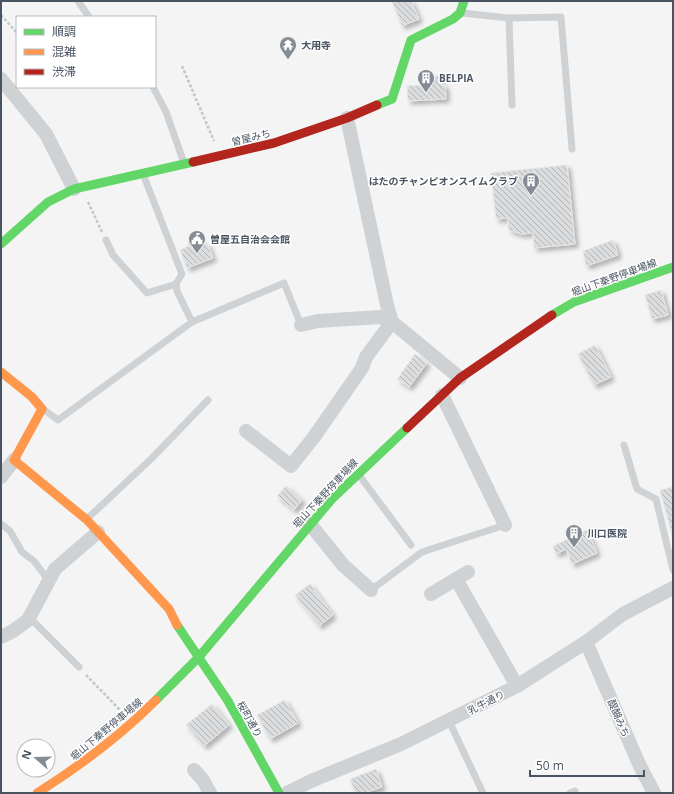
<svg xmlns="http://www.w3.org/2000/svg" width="674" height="794" font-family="'Open Sans','Noto Sans JP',sans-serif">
<defs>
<pattern id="building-back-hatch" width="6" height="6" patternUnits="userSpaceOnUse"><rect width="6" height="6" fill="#dbdcde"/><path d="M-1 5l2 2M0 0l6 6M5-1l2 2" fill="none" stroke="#b4b5b7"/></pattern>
<filter id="shadow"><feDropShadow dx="3.5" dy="3.5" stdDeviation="2" flood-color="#0004"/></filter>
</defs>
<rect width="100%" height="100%" fill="#f4f4f4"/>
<g fill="url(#building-back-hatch)" stroke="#e5e6e7" filter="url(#shadow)">
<path d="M392 1H411L419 19 402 26Z"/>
<path d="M425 76H440L441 85H445L446 99 408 101 407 86 425 85Z"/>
<path d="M567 165 575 244 534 248 533 233 521 234 509 230 508 218 496 219 491 173Z"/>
<path d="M195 239 197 243 202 241 203 245 207 243 213 258 187 268 180 250 189 246 188 242Z"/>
<path d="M613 240 618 255 586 266 583 251Z"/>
<path d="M661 290 668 315 652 319 645 295Z"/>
<path d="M595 345 611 377 594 385 578 354Z"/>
<path d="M415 354 427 363 409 387 397 379Z"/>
<path d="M286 486 302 500 294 510 277 496Z"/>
<path d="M673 487V538L660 490Z"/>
<path d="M587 530 597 553 572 564 566 549 556 554 553 546Z"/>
<path d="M310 584 333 615 319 626 295 595Z"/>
<path d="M285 700 298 723 270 739 257 715Z"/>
<path d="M212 704 229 725 204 746 186 725Z"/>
<path d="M376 769 382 787 364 793H355L350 779Z"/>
</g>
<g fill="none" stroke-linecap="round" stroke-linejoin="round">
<g stroke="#bccac6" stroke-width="2.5" stroke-dasharray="3 2" stroke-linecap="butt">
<path d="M1 15 17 33"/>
<path d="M182 66 214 141"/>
<path d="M88 202 102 232"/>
<path d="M86 675 121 711"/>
</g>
<g stroke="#cfd2d5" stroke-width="7">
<path d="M78 1 89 17"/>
<path d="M462 13 509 18 561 17 572 149"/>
<path d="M509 18 512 105"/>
<path d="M153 87 166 112 184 163"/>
<path d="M106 240 113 255 147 293 176 284 182 274 143 174"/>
<path d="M176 284 177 291 192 322"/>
<path d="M43 409 58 420 192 322 284 283 301 325"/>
<path d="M624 445 637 489 656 499 673 570"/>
<path d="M359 475 411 545"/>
<path d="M88 518 151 459 208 400"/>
<path d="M1 524 10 531 22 552 34 561 49 581"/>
<path d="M371 590 422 552 505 525"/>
<path d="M29 617 79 667"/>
<path d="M449 721 483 793"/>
<path d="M570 793 575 791"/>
</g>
<g stroke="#cfd2d5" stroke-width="14">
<path d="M1 79 46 134 74 189"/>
<path d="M347 118 387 305 392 322"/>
<path d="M301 325 318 321 380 317 392 322 460 378"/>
<path d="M442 395 505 525"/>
<path d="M246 431 291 466 314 437 362 368 366 357 392 322"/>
<path d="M1 477 14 460"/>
<path d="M310 524 343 565 371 590"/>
<path d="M456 579 517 686"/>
<path d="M431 594 468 572"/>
<path d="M1 637 13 631 28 620 55 569 98 532"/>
<path d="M586 642 639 764 654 793"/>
<path d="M194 770 203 780 210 793"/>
<path d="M287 793 311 781 401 744 517 686 586 642 623 614 673 588"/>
</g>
<g stroke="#63d668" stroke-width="9">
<path d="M377 105 392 99 411 40 453 19 460 13 464 1"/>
<path d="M1 244 48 202 74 189 193 162"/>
<path d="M552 315 574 302 673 267"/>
<path d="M177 625 228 701 279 793"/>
<path d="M156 700 198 658 332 499 407 428"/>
</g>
<g stroke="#ff974d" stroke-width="9">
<path d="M1 372 32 397 42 409 14 460 87 520 169 609 177 625"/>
<path d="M37 793C80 766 120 736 156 700"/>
</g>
<g stroke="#b3261e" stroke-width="9">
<path d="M193 162 274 143 347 118 377 105"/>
<path d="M407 428 460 378 552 315"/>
</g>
</g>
<defs>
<symbol id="temple-pin" viewBox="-11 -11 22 30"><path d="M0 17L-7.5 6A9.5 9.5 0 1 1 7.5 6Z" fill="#858c95" stroke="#fff"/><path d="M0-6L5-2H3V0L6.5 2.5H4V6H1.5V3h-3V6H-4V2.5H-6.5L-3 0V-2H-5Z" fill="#fff"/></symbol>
<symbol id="building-pin" viewBox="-11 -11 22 30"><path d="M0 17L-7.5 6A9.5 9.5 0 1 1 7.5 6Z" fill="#858c95" stroke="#fff"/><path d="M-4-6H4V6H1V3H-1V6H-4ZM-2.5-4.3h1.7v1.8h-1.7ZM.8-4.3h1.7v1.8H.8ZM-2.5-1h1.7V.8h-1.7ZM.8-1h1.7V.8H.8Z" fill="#fff"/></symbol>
<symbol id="civic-pin" viewBox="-11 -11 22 30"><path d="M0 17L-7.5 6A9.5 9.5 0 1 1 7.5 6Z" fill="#858c95" stroke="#fff"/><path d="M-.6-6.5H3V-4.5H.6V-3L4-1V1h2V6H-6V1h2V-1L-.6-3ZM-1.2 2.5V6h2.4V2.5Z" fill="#fff"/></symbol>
</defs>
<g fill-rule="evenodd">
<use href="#temple-pin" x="278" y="35" width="20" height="27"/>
<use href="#building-pin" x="416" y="68" width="20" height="27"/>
<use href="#building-pin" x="521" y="171" width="20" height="27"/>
<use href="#civic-pin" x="187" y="229" width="20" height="27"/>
<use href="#building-pin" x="564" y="523" width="20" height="27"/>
</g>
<g text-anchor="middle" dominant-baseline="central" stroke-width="3" stroke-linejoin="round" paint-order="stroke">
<g font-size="10" font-weight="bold" fill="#495462" stroke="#fff" text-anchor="start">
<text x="301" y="45">大用寺</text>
<text x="439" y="78">BELPIA</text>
<text x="518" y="181" text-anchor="end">はたのチャンピオンスイムクラブ</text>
<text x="210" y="239">曽屋五自治会会館</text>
<text x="587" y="533">川口医院</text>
</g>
<g font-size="10" fill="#495462" stroke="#fff">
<text transform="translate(251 137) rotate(-14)">曽屋みち</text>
<text transform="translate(614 277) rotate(-20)">堀山下秦野停車場線</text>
<text transform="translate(325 493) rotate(-47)">堀山下秦野停車場線</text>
<text transform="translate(486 702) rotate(-27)">乳牛通り</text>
<text transform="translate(619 718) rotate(67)">醍醐みち</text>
<text transform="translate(250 719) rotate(61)">桜町通り</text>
<text transform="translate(106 729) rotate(-40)">堀山下秦野停車場線</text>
</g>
</g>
<rect width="674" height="794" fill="none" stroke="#495462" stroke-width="4"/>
<rect x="16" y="16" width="140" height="72" fill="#ffffff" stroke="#b6bbc0"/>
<rect x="24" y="29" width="20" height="6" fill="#63d668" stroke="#b6bbc0"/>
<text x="52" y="36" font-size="12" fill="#495462">順調</text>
<rect x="24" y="49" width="20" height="6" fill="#ff974d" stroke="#b6bbc0"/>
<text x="52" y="56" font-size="12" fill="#495462">混雑</text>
<rect x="24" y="69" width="20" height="6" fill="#b3261e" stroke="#b6bbc0"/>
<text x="52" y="76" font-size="12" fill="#495462">渋滞</text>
<g transform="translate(36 758) rotate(290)"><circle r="19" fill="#ffffff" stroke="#b6bbc0"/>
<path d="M0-3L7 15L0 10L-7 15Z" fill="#858c95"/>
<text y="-6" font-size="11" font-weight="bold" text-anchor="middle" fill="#495462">N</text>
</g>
<path d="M530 770v6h114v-6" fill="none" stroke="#495462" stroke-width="2"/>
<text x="536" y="770" font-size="12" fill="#495462" stroke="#ffffff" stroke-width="3" paint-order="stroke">50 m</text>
</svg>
